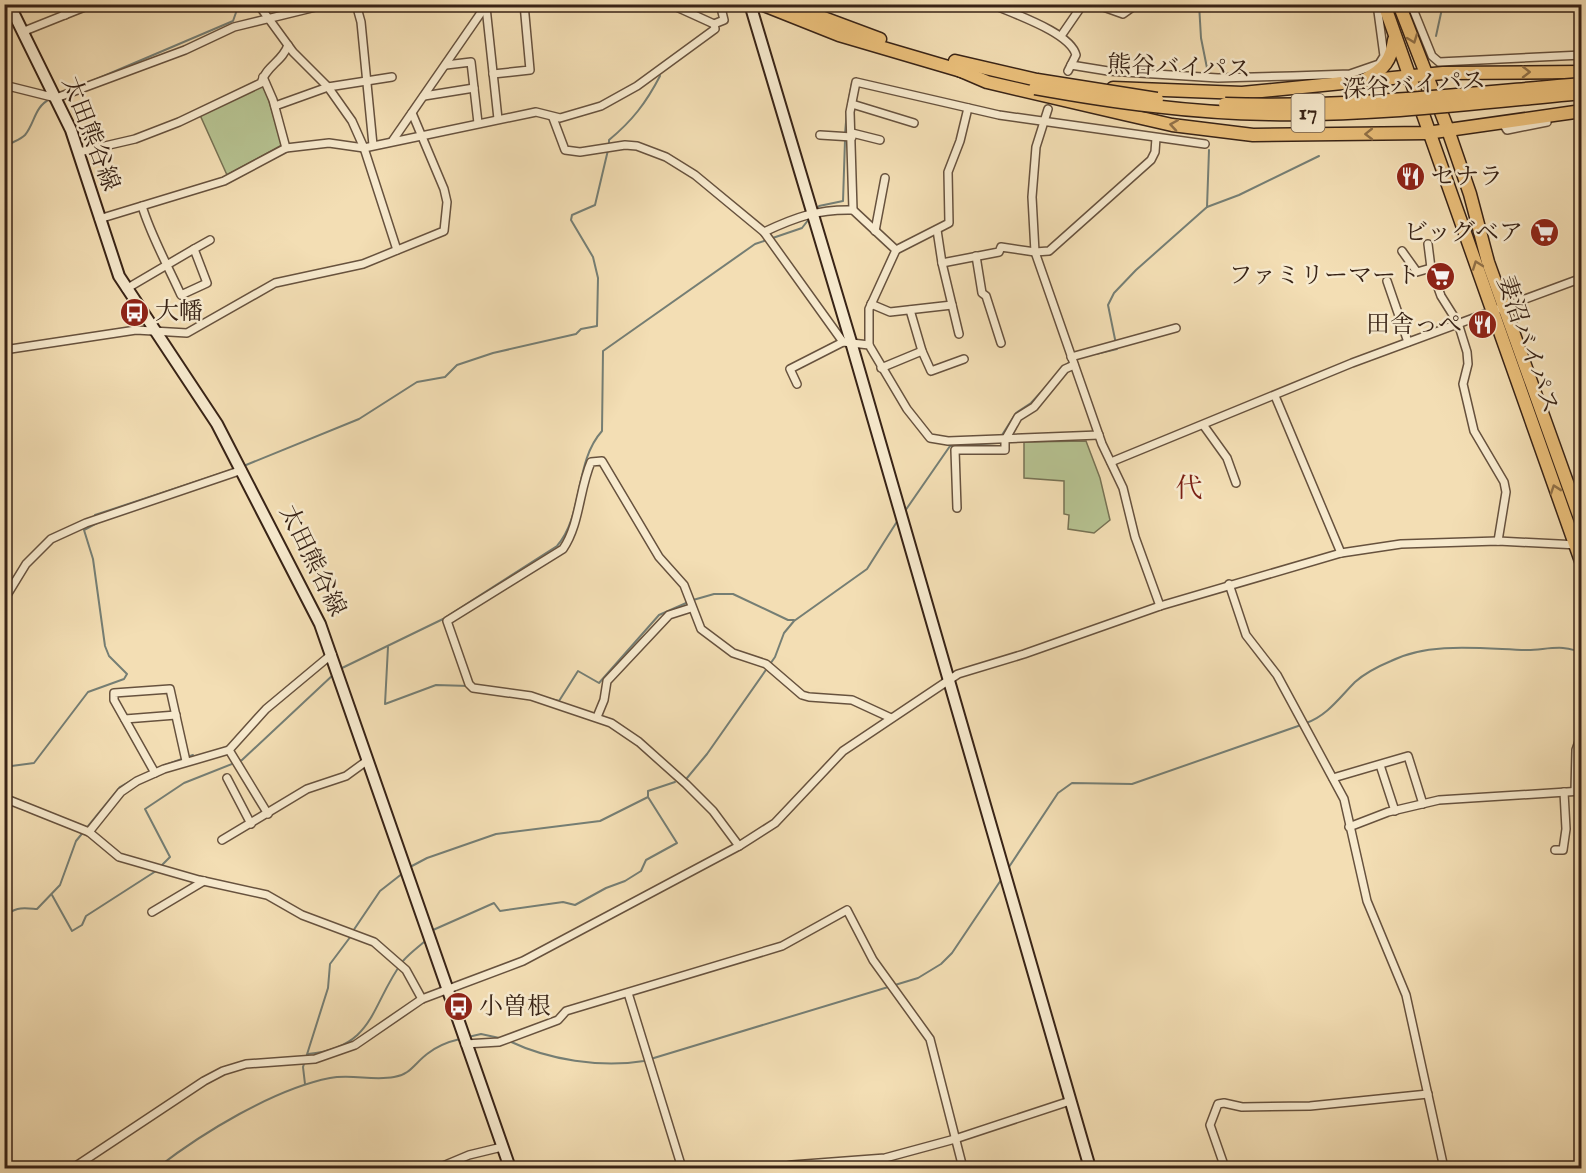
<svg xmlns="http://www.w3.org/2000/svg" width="1586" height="1173" font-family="'IM FELL English','Noto Serif JP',serif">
<rect width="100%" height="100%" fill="#f3deb4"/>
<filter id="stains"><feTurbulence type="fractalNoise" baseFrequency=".00333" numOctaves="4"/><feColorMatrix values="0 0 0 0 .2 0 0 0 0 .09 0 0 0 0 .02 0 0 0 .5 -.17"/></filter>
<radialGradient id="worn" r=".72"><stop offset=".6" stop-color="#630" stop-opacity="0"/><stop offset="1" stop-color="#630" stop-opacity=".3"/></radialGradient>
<g fill="#b6c291" stroke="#777254" stroke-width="1.5">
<path d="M264 84 282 145 227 175 200 115Z"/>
<path d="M1086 441 1100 478 1110 520 1094 533 1068 529 1069 515 1064 514V481L1024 478V442Z"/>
</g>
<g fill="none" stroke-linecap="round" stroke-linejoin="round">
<g stroke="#757e74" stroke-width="2">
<path d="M1199 4 1201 38 1208 73"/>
<path d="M1436 36 1443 4"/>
<path d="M92 81 233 21 239 4"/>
<path d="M848 104 852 83"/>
<path d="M845 134 847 110"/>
<path d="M609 145V140C632 121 646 103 660 76"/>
<path d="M4 148C10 142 19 141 25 135 35 123 34 107 50 99"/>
<path d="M1207 207 1209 150"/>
<path d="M816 210 819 206 843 201 845 140"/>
<path d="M1096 354 1117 349 1108 305 1114 293 1136 270 1207 207 1239 195 1319 156"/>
<path d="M1061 369 1071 361"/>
<path d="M246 465 359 419 417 382 445 377 457 365 493 353 576 334 581 329 597 326 598 278 593 257 571 220 572 215 595 205 608 150"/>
<path d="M905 511 950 446 997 443 1016 413 1031 403 1054 378"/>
<path d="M388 647 385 704 436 685 469 686"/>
<path d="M340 669 443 619 557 546C584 515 574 462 602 431L603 351 755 244 802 228 809 219"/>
<path d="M511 690 526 692"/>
<path d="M543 697 559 701 578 671 599 683 659 615 693 600 714 594H733L788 620H794"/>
<path d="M1306 723C1327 716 1340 697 1355 682 1364 674 1379 666 1391 661 1430 641 1485 649 1528 650 1545 650 1566 643 1582 654"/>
<path d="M165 765 193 755"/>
<path d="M4 767 34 763 88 692 124 679 127 674 109 656 105 646 93 559 84 530 97 523 95 515 234 469"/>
<path d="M687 778 707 754 775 657 784 633 794 621 867 569 898 520"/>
<path d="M160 867 170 857 145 809 184 783 242 760 334 674"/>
<path d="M410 867 427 858 496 834 600 821 648 797"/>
<path d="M1007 870 1058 793 1072 783 1132 784 1301 725"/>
<path d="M52 895 72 931 82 925 86 916 156 871"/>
<path d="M4 918C14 906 23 908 37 909L60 885 76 841 120 787 132 780"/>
<path d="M433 930 494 903 500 911 563 902 575 905 606 888 625 881 641 871 646 860 677 843 648 797V791L675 782"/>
<path d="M353 931 380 891 403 873"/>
<path d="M468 1037 481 1034 504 1039"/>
<path d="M509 1041C549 1060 600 1068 644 1061L918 978 941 964 952 953 1003 877"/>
<path d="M308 1054C376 1047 370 1005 403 961 409 954 417 948 424 942"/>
<path d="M305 1084 303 1067 328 988 330 964 351 936"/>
<path d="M157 1168C202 1133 274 1089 330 1078 351 1074 374 1081 394 1077 410 1075 415 1063 427 1054 437 1046 447 1042 460 1039"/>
</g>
<defs>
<g id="street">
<path d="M62 4 65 15"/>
<path d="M258 4 293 52 328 87 352 121 364 148 397 250"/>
<path d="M356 4 361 22 373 145"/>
<path d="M992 4C1013 14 1070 32 1076 55L1068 71"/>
<path d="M1095 4 1123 14 1137 4"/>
<path d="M1182 4H1197"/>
<path d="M1411 4 1432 56 1439 62 1582 55"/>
<path d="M486 7 498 119"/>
<path d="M714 24 724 20 720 4"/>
<path d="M22 32 92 4"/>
<path d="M1061 36 1083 4"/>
<path d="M446 65 471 62 478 123"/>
<path d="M1071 65 1108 71 1218 78 1293 76 1350 74 1379 64 1384 56 1377 4"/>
<path d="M493 74 530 70 524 4"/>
<path d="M263 77 273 100 286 148"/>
<path d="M4 85 56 98 185 50 234 27 328 4"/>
<path d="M424 96 474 88"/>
<path d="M852 104 914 123"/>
<path d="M275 106 328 87 392 77"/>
<path d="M1048 109 1036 147 1032 197 1035 252 1102 444 1123 488 1135 537 1160 606"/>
<path d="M553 118 565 150 580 152 625 145 637 146 666 157 695 175 764 232 843 342 869 345 907 409 930 438 948 441 1099 435"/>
<path d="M1502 122 1507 130 1547 122"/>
<path d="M852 133 880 140"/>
<path d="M820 135 852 137"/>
<path d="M393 140 487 4"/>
<path d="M79 152 135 139 179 122 261 83C266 66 283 61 288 45"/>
<path d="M853 210 850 112 856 82 999 115 1205 144"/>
<path d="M99 219 224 181 286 148 329 143 364 148 536 112 560 118 601 106 637 86 715 29 714 24 670 4"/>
<path d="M937 230 942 263 959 334"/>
<path d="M875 231 885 178"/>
<path d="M764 232C796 217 818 209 853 210L896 250 949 223 948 172 960 141 968 108"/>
<path d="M1428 244 1431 268 1441 296 1458 323 1467 352 1468 364 1463 384 1474 431 1504 482 1506 492 1498 541"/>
<path d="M194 249 210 240"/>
<path d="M1402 251 1417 272 1431 268"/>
<path d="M976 256 982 293 986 296 1001 343"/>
<path d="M942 263 999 252 1001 247 1035 252 1049 251 1151 160 1155 152 1156 138"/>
<path d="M1387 281 1408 342"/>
<path d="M126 289 194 249 207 283 181 295C168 266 151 236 142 206"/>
<path d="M871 304 890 312 952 305"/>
<path d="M910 310 922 351 931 371 964 359"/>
<path d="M869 345V309L896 250"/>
<path d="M4 350 136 330 187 333 275 283 363 264 444 231 447 202 444 189 412 113"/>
<path d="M1071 357 1176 328"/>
<path d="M881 368 922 351"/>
<path d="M797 384 790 369 843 342"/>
<path d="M1275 396 1341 553"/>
<path d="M1204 426 1227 458 1236 483"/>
<path d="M1111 462 1352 363 1582 278"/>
<path d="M957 508 955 450H1005V440L1018 417 1034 407 1065 369 1074 365"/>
<path d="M1229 584 1246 635 1277 675 1344 799 1367 901 1406 995 1444 1168"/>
<path d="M4 600 26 564 51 539 86 523 242 470"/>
<path d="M597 717 604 700 607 681 669 615 691 608"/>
<path d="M125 719 176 715"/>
<path d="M229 750 268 814"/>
<path d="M1380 765 1395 811"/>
<path d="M155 773 114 700V693L170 689 186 761"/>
<path d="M227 778 251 824"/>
<path d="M1333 778 1408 756 1423 804"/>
<path d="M1575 791 1576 750 1582 733"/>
<path d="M4 798 89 832 119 857 199 880 267 895 302 915 374 942 406 970 422 999"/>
<path d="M1349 827 1388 812 1439 800 1582 791"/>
<path d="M89 832 121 792 137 781 164 769 229 750 266 709 332 654"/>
<path d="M222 840 307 789 346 776 368 760"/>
<path d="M739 846 713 811 686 784 639 742 611 723 531 696 473 688 469 684 447 621 563 549C580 524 579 490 591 462L602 461 659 557 684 585 701 629 733 653 766 664 802 695 809 697 852 700 891 718"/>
<path d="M1555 850H1563L1566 829 1564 792"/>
<path d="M152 912 204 881"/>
<path d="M628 993 682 1168"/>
<path d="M465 1044 499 1042 558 1020 566 1011 782 946 847 910 873 960 930 1039 963 1168"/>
<path d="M73 1168 204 1081 223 1071 246 1064 315 1059 355 1045 422 999 523 961 739 846 775 823 843 751 958 674 1024 654 1160 606 1341 553 1401 544 1498 541 1578 545"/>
<path d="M438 1168 469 1155 502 1147"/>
<path d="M778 1168 792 1165 885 1158 955 1139 1070 1101"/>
<path d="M1225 1168 1210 1125 1218 1104 1224 1103 1242 1107 1310 1106 1428 1094"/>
</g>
<g id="secondary">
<path d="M9 4 71 130 119 276 217 424 320 624 510 1168"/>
<path d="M750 4 851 342 1090 1168"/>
</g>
<g id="highway">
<path d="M761 4 839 35 965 72"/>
<path d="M786 4 880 39"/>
<path d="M1384 4 1582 564"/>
<path d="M1399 4 1448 130 1470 194 1488 262 1582 524"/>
<path d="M955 61 1037 80"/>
<path d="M959 70 987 82 1124 114 1172 125 1253 135 1427 133 1582 111"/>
<path d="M1366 79C1384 69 1391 61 1394 40"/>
<path d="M1113 88 1242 93 1443 73 1582 72"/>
</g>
</defs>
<use href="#street" stroke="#67523e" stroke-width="10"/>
<use href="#secondary" stroke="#382316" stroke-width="14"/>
<use href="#highway" stroke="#382316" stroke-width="15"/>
<use href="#street" stroke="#f7eace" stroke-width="7"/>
<use href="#secondary" stroke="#f7eace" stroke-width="10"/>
<use href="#highway" stroke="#eabf7a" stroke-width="12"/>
<defs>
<g id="highway-bridge">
<path d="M1037 80 1157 99"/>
<path d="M1035 88C1113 102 1190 113 1269 114 1373 116 1478 103 1582 93"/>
<path d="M1225 104C1344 108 1463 94 1582 84"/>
</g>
</defs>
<use href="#highway-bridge" stroke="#382316" stroke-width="15" stroke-linecap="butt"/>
<use href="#highway-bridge" stroke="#eabf7a" stroke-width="12"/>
</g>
<defs><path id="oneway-chevron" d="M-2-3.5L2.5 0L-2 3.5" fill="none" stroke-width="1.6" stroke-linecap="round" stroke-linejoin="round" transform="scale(1.5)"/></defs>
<g stroke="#917148">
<use href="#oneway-chevron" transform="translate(1413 39) rotate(69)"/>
<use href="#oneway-chevron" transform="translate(1526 72)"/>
<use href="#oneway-chevron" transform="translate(1174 125) rotate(-171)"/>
<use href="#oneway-chevron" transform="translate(1369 134) rotate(179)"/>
<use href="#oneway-chevron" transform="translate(1477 265) rotate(-110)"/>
<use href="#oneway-chevron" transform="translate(1555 489) rotate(-109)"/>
</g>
<defs>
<symbol id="restaurant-disc" viewBox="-11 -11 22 22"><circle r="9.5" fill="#8f2418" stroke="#f7eace"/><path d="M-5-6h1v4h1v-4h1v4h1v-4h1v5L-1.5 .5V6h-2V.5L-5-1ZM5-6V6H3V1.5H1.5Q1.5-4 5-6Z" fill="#fff"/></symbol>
<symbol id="supermarket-disc" viewBox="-11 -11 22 22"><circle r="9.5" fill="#8f2418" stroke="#f7eace"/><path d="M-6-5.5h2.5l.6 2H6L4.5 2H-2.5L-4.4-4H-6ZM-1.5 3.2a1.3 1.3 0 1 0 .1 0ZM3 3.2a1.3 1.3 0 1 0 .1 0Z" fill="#fff"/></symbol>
<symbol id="bus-disc" viewBox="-11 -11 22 22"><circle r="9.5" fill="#8f2418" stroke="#f7eace"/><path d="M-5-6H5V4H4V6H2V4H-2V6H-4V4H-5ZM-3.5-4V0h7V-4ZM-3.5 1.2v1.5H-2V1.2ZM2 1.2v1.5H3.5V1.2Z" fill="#fff"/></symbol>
</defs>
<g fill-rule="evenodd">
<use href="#restaurant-disc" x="1394" y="160" width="33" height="33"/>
<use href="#supermarket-disc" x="1528" y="216" width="33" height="33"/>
<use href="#supermarket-disc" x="1424" y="260" width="33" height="33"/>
<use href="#bus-disc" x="118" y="296" width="33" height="33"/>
<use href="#restaurant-disc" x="1466" y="308" width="33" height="33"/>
<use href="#bus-disc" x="442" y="990" width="33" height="33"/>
</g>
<g text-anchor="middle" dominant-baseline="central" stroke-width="5" stroke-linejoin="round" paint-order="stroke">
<rect fill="#f7eace" stroke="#715f4d" stroke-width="1.5" x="1291.5" y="94" width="33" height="38" rx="4.5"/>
<g font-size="22" font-weight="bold" fill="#382316">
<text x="1308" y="113">17</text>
</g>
<g font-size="24" fill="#382316" stroke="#f7eace">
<text transform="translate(1179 68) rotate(2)">熊谷バイパス</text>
<text transform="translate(1414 86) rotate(-4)">深谷バイパス</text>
<text transform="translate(90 134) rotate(69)">太田熊谷線</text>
<text transform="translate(1527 345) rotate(71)">妻沼バイパス</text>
<text transform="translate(312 561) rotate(64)">太田熊谷線</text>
</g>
<g font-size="24" fill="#382316" stroke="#f7eace" text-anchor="start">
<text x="1431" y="177">セナラ</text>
<text x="1523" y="233" text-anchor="end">ビッグベア</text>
<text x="1420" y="276" text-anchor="end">ファミリーマート</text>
<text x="155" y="312">大幡</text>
<text x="1462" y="325" text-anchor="end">田舎っぺ</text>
<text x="479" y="1007">小曽根</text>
</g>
<g font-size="27" fill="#7a1f14" stroke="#f7eace">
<text x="1189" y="490">代</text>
</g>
</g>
<rect width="1586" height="1173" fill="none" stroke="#f3deb4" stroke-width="24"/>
<rect x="6" y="6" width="1574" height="1161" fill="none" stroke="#382316" stroke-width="3"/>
<rect x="12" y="12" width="1562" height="1149" fill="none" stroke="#382316" stroke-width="1.5"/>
<rect width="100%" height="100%" filter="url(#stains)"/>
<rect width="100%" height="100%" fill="url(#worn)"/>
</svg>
